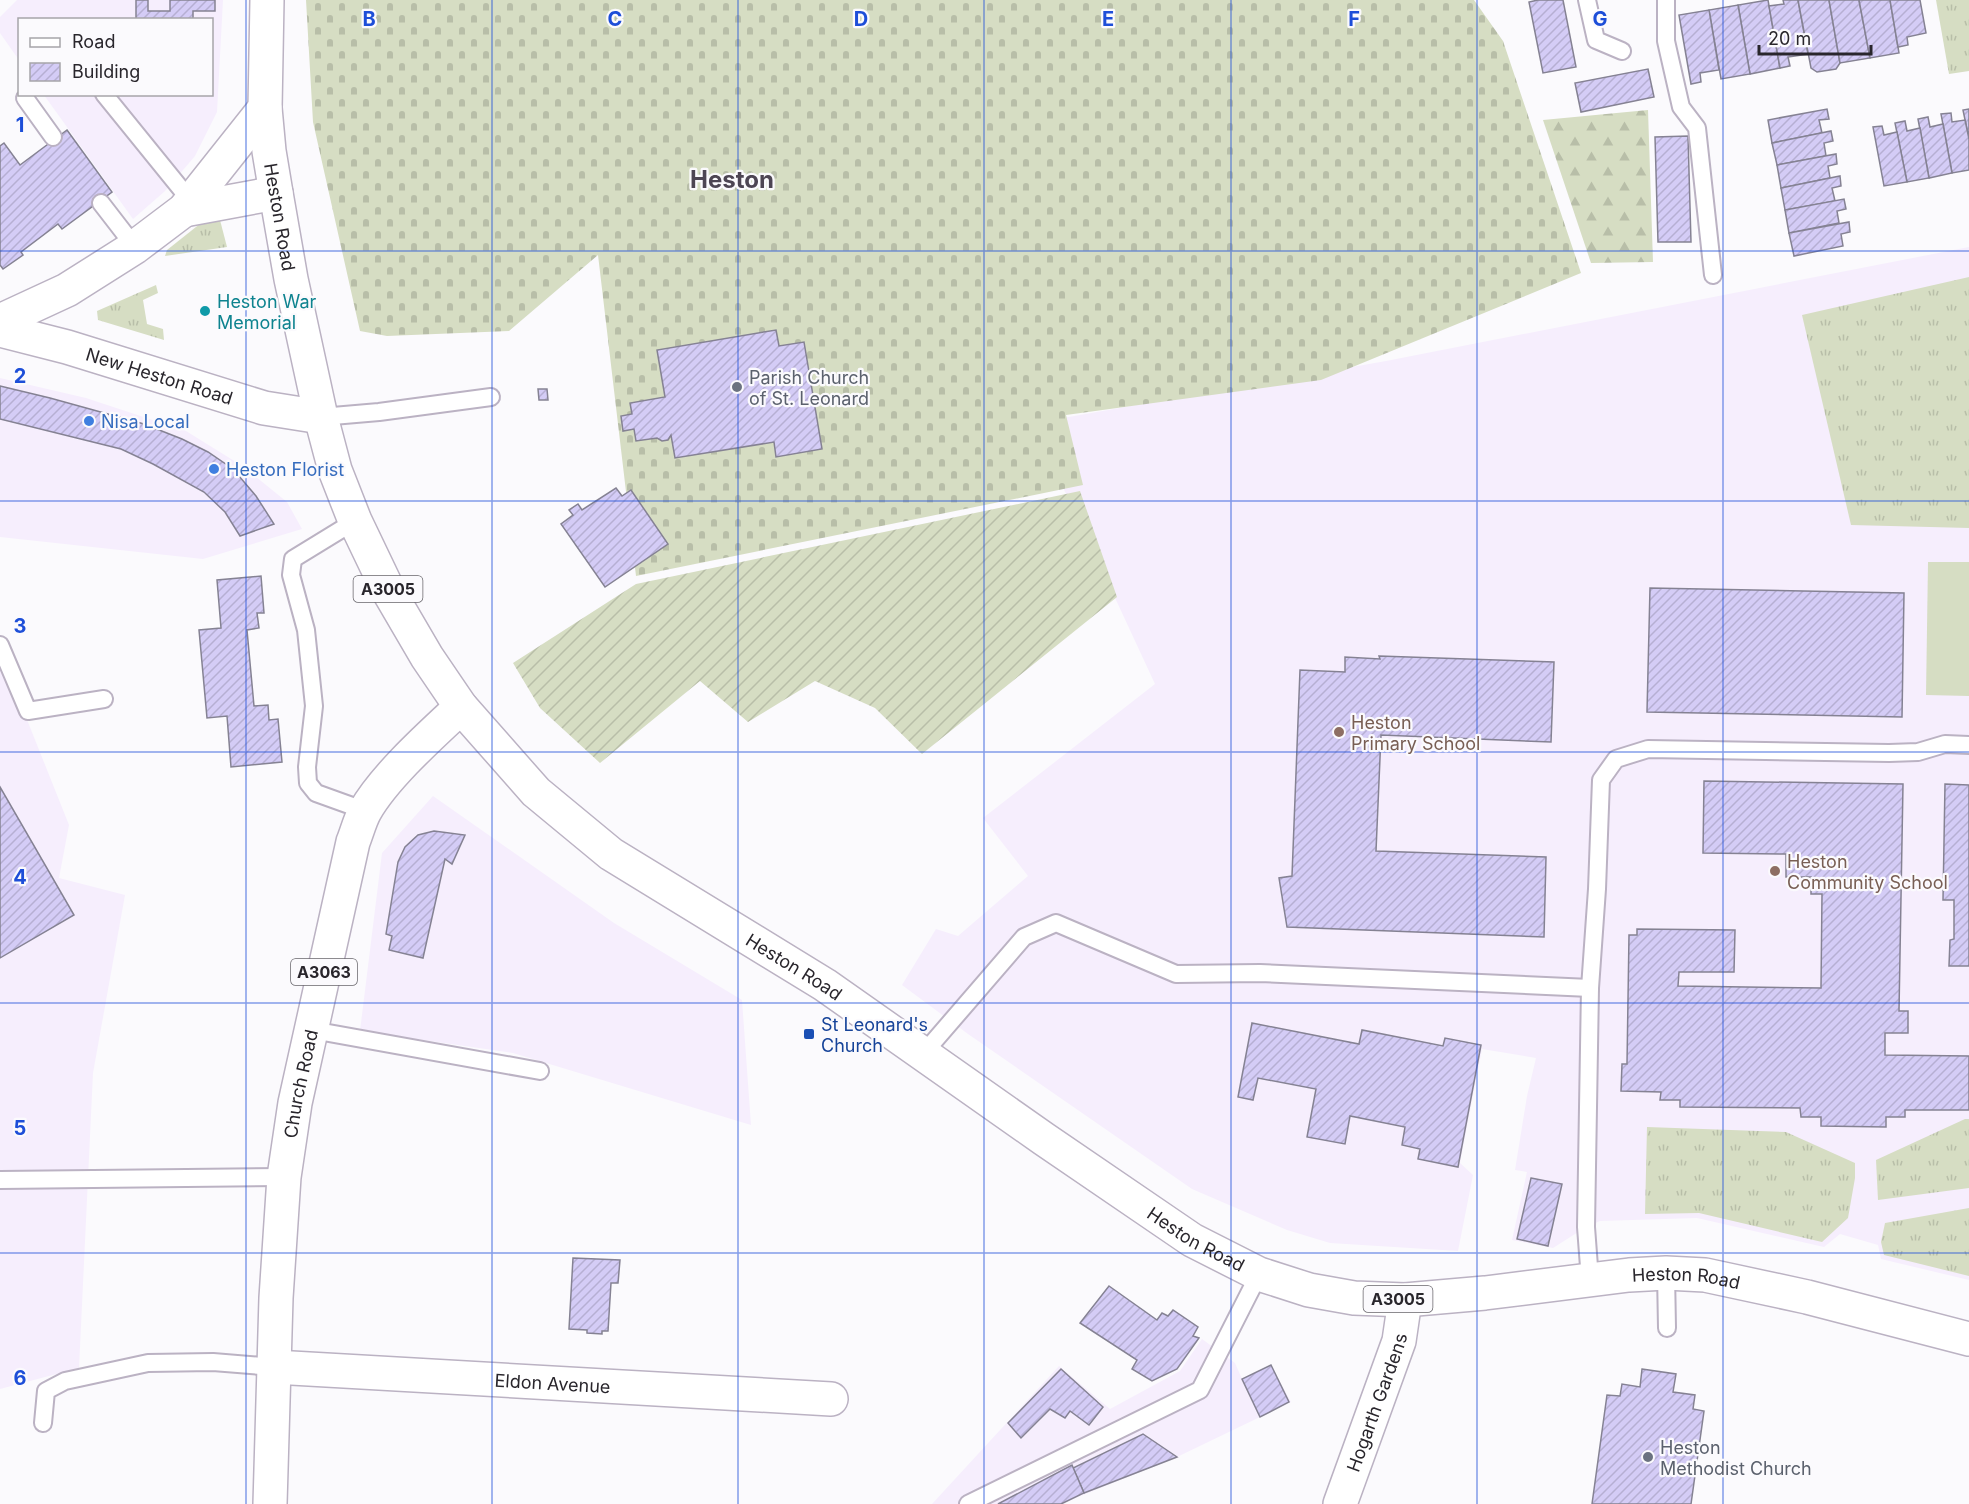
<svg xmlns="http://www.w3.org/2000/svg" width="1969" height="1504" font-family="Inter,sans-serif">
<defs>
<pattern id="grass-tufts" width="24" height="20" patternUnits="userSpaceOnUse" patternTransform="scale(1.5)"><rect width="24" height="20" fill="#d6ddc3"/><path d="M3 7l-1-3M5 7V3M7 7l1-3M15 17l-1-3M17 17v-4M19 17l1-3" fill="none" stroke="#b8bea8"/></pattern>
<pattern id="forest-firs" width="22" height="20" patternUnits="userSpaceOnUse" patternTransform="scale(1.5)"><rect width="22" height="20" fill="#d6ddc3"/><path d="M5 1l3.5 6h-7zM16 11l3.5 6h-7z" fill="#b8bea8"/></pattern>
<pattern id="cemetery-stones" width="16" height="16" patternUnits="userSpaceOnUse" patternTransform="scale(1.5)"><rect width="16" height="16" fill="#d6ddc3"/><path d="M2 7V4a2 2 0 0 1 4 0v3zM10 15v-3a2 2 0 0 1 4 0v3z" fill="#b8bea8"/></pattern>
<pattern id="garden-furrows" width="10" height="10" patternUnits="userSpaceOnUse" patternTransform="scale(1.5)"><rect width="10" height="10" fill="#d6ddc3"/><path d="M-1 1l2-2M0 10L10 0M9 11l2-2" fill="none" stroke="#b8bea8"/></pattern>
<pattern id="building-hatch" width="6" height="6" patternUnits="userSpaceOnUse" patternTransform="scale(1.5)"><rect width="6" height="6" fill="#d4ccf6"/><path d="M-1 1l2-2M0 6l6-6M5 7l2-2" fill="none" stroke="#b6afd3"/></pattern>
</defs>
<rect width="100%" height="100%" fill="#fbfafd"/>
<g fill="#f6eefd">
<path d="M17 0H223L217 112 195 156 165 191 133 219 44 95 212 94V20H20L19 60 0 33V17Z"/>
<path d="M1969 247V1280L1881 1259 1878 1245 1840 1234 1824 1247 1697 1218 1600 1221 1586 1227 1553 1248 1512 1240 1527 1172 1515 1170 1527 1096 1536 1058 1482 1049 1460 1163 1473 1175 1458 1251 1330 1243 1287 1230 1192 1189 968 1034 902 985 936 929 958 936 1028 876 983 818 1155 684 1071 503 1029 424 1386 361Z"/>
<path d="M0 378 86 398 186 431 244 467 287 502 302 529 203 559 0 537Z"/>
<path d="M0 652 69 825 59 878 125 895 93 1073 79 1368 0 1389Z"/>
<path d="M433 796 614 923 742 1000 751 1125 513 1053 360 1031 382 853Z"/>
<path d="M1202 1339 1235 1363 1242 1379 1271 1365 1291 1402 1177 1457 1061 1504H932L1059 1366 1110 1409 1180 1371Z"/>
</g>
<g fill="url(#grass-tufts)">
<path d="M1936 0H1969V71L1949 74Z"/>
<path d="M220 220 227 247 165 256 167 250 201 223Z"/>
<path d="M1969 277V528L1851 525 1802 315Z"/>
<path d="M156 285 158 293 143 300 147 324 163 329 164 340 98 320 97 311Z"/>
<path d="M1965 1119H1969V1188L1878 1200 1876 1160Z"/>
<path d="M1647 1127 1786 1132 1855 1163V1178L1848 1218 1822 1242 1699 1213 1645 1214Z"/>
<path d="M1969 1208V1276L1884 1255 1881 1242 1885 1223Z"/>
</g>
<path fill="url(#forest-firs)" d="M1648 110 1653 262 1591 263 1543 120Z"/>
<path fill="url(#cemetery-stones)" d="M306 0H1474L1503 41 1581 273 1321 380 1066 415 1083 485 636 576 598 255 509 331 387 336 360 331 313 122Z"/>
<path fill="url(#garden-furrows)" d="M1080 491 1117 597 922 754 875 708 815 681 748 722 700 681 600 763 540 708 513 663 636 584Z"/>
<path fill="#d6ddc3" d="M1928 562H1969V696L1926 695Z"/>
<g fill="url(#building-hatch)" stroke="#858293" stroke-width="1.5">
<path d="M136 0H148V11H170V0H215V11H193V20H136Z"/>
<path d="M1538 0H1563L1576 67 1543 73 1529 2Z"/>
<path d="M1768 0 1780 68 1750 74 1738 5Z"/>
<path d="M1783 0H1798L1808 54 1788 57 1790 66 1780 68 1769 6 1784 4Z"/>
<path d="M1798 0H1829L1840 63 1836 69 1817 72 1811 68Z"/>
<path d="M1829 0H1859L1870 58 1840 63Z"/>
<path d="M1859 0H1890L1899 53 1870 58Z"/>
<path d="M1890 0H1920L1926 33 1907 37 1908 45 1898 47Z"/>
<path d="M1738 5 1750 74 1721 79 1709 10Z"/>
<path d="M1709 10 1719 70 1700 73 1701 82 1691 84 1679 15Z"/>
<path d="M1648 69 1654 97 1581 112 1575 83Z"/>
<path d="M1827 109 1829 119 1819 120 1822 133 1772 143 1768 120Z"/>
<path d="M1969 109V139L1963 110Z"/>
<path d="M1951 113 1952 122 1965 120 1969 139V170L1952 173 1941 114Z"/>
<path d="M1928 117 1930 127 1943 124 1952 173 1929 178 1918 119Z"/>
<path d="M1905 121 1907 131 1920 128 1929 178 1907 182 1895 123Z"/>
<path d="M1882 126 1884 135 1897 132 1907 182 1884 186 1873 127Z"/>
<path d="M67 130 112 192 62 229 58 224 21 252 23 255 3 269 0 265V146L4 143 20 165Z"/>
<path d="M1831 131 1833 141 1824 143 1826 156 1777 165 1772 143Z"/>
<path d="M1688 136 1691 242H1658L1655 137Z"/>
<path d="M1836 154 1837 164 1828 166 1830 178 1781 188 1777 165Z"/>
<path d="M1840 176 1841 186 1832 188 1835 201 1785 210 1781 188Z"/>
<path d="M1844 199 1846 209 1837 211 1839 223 1789 233 1785 210Z"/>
<path d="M1849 222 1850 232 1841 234 1843 246 1794 256 1789 233Z"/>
<path d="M776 330 779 346 804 342 822 449 776 457 774 442 675 458 671 435 668 440 662 441 657 438 636 441 634 429 623 431 621 416 632 414 630 403 665 397 657 350Z"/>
<path d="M0 386 50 398 144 424 182 439 208 452 233 469 256 496 274 524 240 536 225 512 204 492 153 464 121 449 0 419Z"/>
<path d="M538 389H547L548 400H539Z"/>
<path d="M616 488 622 496 631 490 668 544 605 587 561 524 573 515 569 510 578 504 582 510Z"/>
<path d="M261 576 264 613H257L259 628 247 630 254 706 268 705 269 720 278 719 282 762 231 767 227 716 207 718 199 630 221 628 217 580Z"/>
<path d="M1650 588 1904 593 1902 717 1647 712Z"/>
<path d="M1379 656 1554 662 1551 742 1381 735 1376 851 1546 857 1544 937 1287 927 1279 878 1292 876 1300 670 1345 672V657L1380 659Z"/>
<path d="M1704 781 1903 784 1899 1011H1908V1033H1885V1055L1969 1056V1110H1905V1117H1886V1127L1821 1126V1117H1801L1800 1108 1680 1107V1100H1660L1661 1092 1621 1091 1622 1064H1627L1629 935H1637V929L1735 930 1734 972H1679L1678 986 1821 988 1822 894H1811V877H1786V854L1703 853Z"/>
<path d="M1945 784 1969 785V966H1949L1950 940 1954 939V900H1943Z"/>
<path d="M0 787 74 915 0 958Z"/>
<path d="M434 831 465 835 452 864 445 859 423 958 389 950 392 936 386 934 398 862 405 847 418 835Z"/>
<path d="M1252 1023 1359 1044 1362 1030 1443 1046 1445 1038 1481 1045 1458 1167 1418 1159 1420 1149 1402 1145 1405 1127 1350 1116 1345 1144 1307 1137 1316 1089 1258 1078 1253 1100 1238 1097Z"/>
<path d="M1531 1178 1562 1184 1548 1246 1517 1239Z"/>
<path d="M573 1258 620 1260 618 1283H611L608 1331H602V1334L587 1333V1330L569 1329Z"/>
<path d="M1109 1286 1157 1320 1162 1313 1168 1316 1173 1310 1198 1327 1193 1336 1199 1338 1177 1369 1152 1381 1132 1369 1137 1360 1080 1323Z"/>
<path d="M1271 1365 1289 1402 1260 1417 1242 1379Z"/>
<path d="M1061 1369 1103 1407 1089 1425 1070 1411 1065 1418 1050 1409 1021 1438 1008 1423Z"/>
<path d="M1642 1369 1676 1374 1673 1392 1695 1395 1693 1409 1704 1411 1691 1504H1592L1607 1395 1620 1396 1622 1384 1640 1387Z"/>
<path d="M1143 1434 1177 1457 1084 1493 1073 1468Z"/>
<path d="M1072 1465 1084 1493 1061 1504H998Z"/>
</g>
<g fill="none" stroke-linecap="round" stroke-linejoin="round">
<defs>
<g id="lane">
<path d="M1587 0 1596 40 1622 51"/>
<path d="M1666 0V41L1681 107 1697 128 1713 275"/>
<path d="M104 94 194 205"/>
<path d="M25 98 53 137"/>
<path d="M101 203 135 247"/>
<path d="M321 417 379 412 491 397"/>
<path d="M355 521 293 559 291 575 306 630 314 706 307 767 308 783 316 793 366 811"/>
<path d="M0 645 28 711 104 699"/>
<path d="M312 1030 540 1071"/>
<path d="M923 1054 1024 937 1056 923 1176 974 1260 973 1590 988"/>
<path d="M0 1180 284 1177"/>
<path d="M1666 1273 1667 1328"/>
<path d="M1590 1280 1586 1227 1590 988 1597 889 1601 780 1616 759 1648 749 1889 753 1918 752 1945 744 1969 745"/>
<path d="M43 1423 46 1391 65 1381 148 1363 213 1362 274 1367"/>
<path d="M968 1504 1200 1390 1259 1274"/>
</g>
<g id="street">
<path id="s1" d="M274 1367 831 1399"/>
<path id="s2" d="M1340 1504 1399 1341 1405 1300"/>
</g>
<g id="secondary">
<path d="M184 210 276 193"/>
<path d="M0 321 67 290 135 247 184 210 265 108"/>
<path id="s3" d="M0 330 67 347 264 408 321 417"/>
</g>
<g id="primary">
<path id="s4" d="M267 0 265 108 269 151 276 193 291 279 321 417 335 470 355 521 389 592 427 657 461 707 536 792 611 854 825 985 1044 1139 1192 1240 1259 1274 1309 1290 1354 1298 1405 1300 1485 1293 1629 1275 1666 1273 1705 1275 1807 1297 1969 1339"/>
<path id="s5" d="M270 1504 276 1298 284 1177 295 1103 353 842C357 832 360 820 365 811 385 776 431 735 461 707"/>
</g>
</defs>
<use href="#lane" stroke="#bbb2c3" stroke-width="20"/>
<use href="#street" stroke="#bbb2c3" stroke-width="36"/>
<use href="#secondary" stroke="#bbb2c3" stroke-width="36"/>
<use href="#primary" stroke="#bbb2c3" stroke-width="36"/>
<use href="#lane" stroke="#fff" stroke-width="16"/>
<use href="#street" stroke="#fff" stroke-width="33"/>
<use href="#secondary" stroke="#fff" stroke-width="33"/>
<use href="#primary" stroke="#fff" stroke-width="33"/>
</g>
<path fill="none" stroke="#1d4ed8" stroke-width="1.5" stroke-opacity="0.55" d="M246 0V1504M492 0V1504M738 0V1504M984 0V1504M1231 0V1504M1477 0V1504M1723 0V1504M0 251H1969M0 501H1969M0 752H1969M0 1003H1969M0 1253H1969"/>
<circle fill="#0f9aa8" stroke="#fbfafd" stroke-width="2" cx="205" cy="311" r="6"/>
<g fill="#6b7280" stroke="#fbfafd" stroke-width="2">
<circle cx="737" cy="387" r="6"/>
<circle cx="1648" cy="1457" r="6"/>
</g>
<g fill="#3f7fe0" stroke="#fbfafd" stroke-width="2">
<circle cx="89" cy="421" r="6"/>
<circle cx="214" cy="469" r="6"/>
</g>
<g fill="#8d6e63" stroke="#fbfafd" stroke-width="2">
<circle cx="1339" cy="732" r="6"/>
<circle cx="1775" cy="871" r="6"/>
</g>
<rect fill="#1a4fb4" stroke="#fbfafd" stroke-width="2" x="803" y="1028" width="12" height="12" rx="3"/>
<g text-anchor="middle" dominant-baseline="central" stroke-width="4.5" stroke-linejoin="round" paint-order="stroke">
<g fill="#fbfafd" stroke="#68666b" stroke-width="1.5">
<rect x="353.5" y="576" width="69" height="26" rx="4.5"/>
<rect x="291" y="959" width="66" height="26" rx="4.5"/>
<rect x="1363.5" y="1286" width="69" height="26" rx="4.5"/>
</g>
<g font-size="16" font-weight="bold" fill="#29262c">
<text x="388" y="589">A3005</text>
<text x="324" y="972">A3063</text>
<text x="1398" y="1299">A3005</text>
</g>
<g font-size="18" fill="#29262c" stroke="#fbfafd">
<text stroke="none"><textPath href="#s4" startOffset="218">Heston Road</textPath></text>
<text stroke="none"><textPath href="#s3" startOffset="166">New Heston Road</textPath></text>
<text stroke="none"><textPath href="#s4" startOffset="1172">Heston Road</textPath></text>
<text stroke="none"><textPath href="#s5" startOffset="422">Church Road</textPath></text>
<text stroke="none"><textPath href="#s4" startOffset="1658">Heston Road</textPath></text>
<text stroke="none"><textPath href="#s4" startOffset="2162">Heston Road</textPath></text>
<text stroke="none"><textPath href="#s1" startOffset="279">Eldon Avenue</textPath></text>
<text stroke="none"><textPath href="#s2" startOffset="108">Hogarth Gardens</textPath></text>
</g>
<g font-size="18" fill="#0d838f" stroke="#fbfafd" text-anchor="start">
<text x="217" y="301">Heston War<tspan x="217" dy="21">Memorial</tspan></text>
</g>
<g font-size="18" fill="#5b616d" stroke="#fbfafd" text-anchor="start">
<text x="749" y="377">Parish Church<tspan x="749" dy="21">of St. Leonard</tspan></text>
<text x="1660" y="1447">Heston<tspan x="1660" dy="21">Methodist Church</tspan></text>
</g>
<g font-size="18" fill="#366cbe" stroke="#fbfafd" text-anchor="start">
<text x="101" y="421">Nisa Local</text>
<text x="226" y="469">Heston Florist</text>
</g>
<g font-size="18" fill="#785e54" stroke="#fbfafd" text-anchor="start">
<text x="1351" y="722">Heston<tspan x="1351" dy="21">Primary School</tspan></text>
<text x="1787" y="861">Heston<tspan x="1787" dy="21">Community School</tspan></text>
</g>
<g font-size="18" fill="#164399" stroke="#fbfafd" text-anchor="start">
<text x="821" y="1024">St Leonard's<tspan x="821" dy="21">Church</tspan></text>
</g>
<g font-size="24" font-weight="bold" fill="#4d4553" stroke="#fbfafd">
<text x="732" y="179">Heston</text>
</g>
</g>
<g font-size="20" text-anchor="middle" font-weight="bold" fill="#1d4ed8" stroke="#fbfafd" stroke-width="4.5" stroke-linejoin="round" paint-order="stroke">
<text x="369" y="26">B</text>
<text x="615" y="26">C</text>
<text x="861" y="26">D</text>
<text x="1108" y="26">E</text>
<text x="1354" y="26">F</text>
<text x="1600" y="26">G</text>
<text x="20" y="132">1</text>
<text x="20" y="383">2</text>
<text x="20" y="633">3</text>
<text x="20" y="884">4</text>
<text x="20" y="1135">5</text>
<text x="20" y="1385">6</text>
</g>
<rect x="18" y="18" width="195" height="78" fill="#fbfafd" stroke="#a7a5a9" stroke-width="1.5"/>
<rect x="30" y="38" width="30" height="9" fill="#ffffff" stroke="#a7a5a9" stroke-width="1.5"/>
<text x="72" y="48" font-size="18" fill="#29262c">Road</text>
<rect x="30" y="63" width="30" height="18" fill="url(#building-hatch)" stroke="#a7a5a9" stroke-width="1.5"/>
<text x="72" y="78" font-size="18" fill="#29262c">Building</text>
<path d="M1759 45v9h112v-9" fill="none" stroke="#29262c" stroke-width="3"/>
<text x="1768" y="45" font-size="18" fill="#29262c" stroke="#fbfafd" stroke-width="4.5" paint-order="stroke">20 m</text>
</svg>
